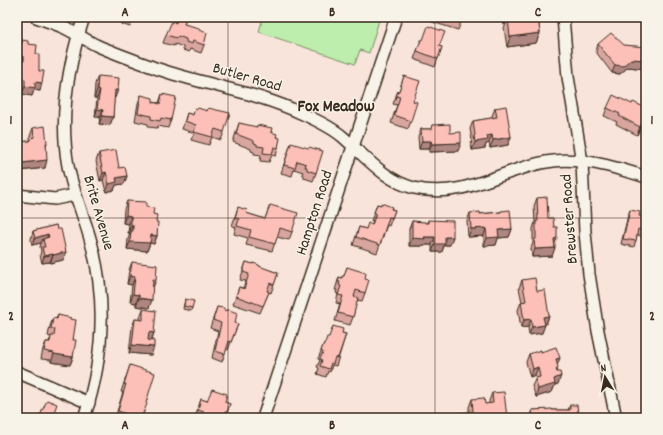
<svg xmlns="http://www.w3.org/2000/svg" width="663" height="435" font-family="Dekko,sans-serif">
<rect width="100%" height="100%" fill="#f8e4da"/>
<filter id="ink" filterUnits="userSpaceOnUse"><feTurbulence type="fractalNoise" baseFrequency=".025" numOctaves="2"/><feDisplacementMap in="SourceGraphic" scale="8" xChannelSelector="R" yChannelSelector="G"/><feConvolveMatrix kernelMatrix="1 2 1 2 8 2 1 2 1" color-interpolation-filters="sRGB"/></filter>
<g filter="url(#ink)">
<path fill="#bdeead" stroke="#7c8c66" d="M263 17H380L369 53 360 50 355 64 259 32Z"/>
<g fill="none" stroke-linecap="round" stroke-linejoin="round">
<defs>
<g id="street">
<path d="M36 17C46 21 57 24 67 29 77 34 86 40 96 45 116 54 137 61 158 69 205 85 257 92 303 114 314 119 334 129 343 137 365 156 385 181 414 188 463 200 500 170 546 162 579 156 614 167 646 177"/>
<path d="M84 17C68 65 59 116 68 166 73 192 84 216 91 242 107 300 103 361 84 418"/>
<path d="M563 17 568 77 582 162 585 232 589 274 598 331 616 418"/>
<path d="M17 195 55 199 75 195"/>
<path d="M17 372 89 403"/>
<path d="M263 418 396 17"/>
</g>
</defs>
<use href="#street" stroke="#3b2a1e" stroke-width="14"/>
<use href="#street" stroke="#f7f3e8" stroke-width="11"/>
</g>
<g fill="#d9a59f" stroke="#3b2a1e">
<path d="M120 17H136L134 23 132 22 130 27 121 24 122 19 119 18Z"/>
<path d="M176 17H186L184 24 199 30 204 45 201 53 190 49 189 52 183 50V47L175 44 174 46 163 43 166 35 175 22Z"/>
<path d="M434 17H463L458 30 432 22Z"/>
<path d="M502 17H538L540 33 536 43 507 47 504 28 506 24H503Z"/>
<path d="M22 40 28 44 36 54 39 71 40 91 34 90 32 96 22 94 23 87 19 85 20 79H18L19 69 21 64V43Z"/>
<path d="M421 40 442 47 435 67 414 59Z"/>
<path d="M598 44 646 47V69L628 67 620 74 612 73 596 52Z"/>
<path d="M98 76 115 98H114L113 117 110 125 99 124 100 117H95L97 98H94L95 84Z"/>
<path d="M404 76 413 101 411 121 408 129 391 123 397 105 393 104 398 91H399Z"/>
<path d="M162 94 171 120 168 128 158 126 157 128 148 127V124L135 121 138 103 141 95 153 102 159 103Z"/>
<path d="M632 104 646 108V116L637 135 616 124 617 122 604 116 607 108Z"/>
<path d="M195 108 224 132 221 140 212 137 209 145 191 140 194 133 182 129 187 113 193 115Z"/>
<path d="M495 108 511 137 508 145 490 148 489 143 486 144 485 148 472 150 471 144 472 140 470 129 473 121 492 118V116Z"/>
<path d="M239 123 271 132 276 137 278 148 276 156 272 155 269 162 260 161 261 155 254 154V152L251 151V149L233 142Z"/>
<path d="M432 125 450 133 458 151 429 152V149H419L418 137 421 129H431Z"/>
<path d="M33 128 47 143 46 146 45 168 19 171 18 169H17V142L30 141V136Z"/>
<path d="M291 143 316 173 313 181 304 178V175L302 174 303 172 294 169 292 176 281 173Z"/>
<path d="M99 153 119 168 127 176 124 184 116 185 114 190 106 192 103 180 100 181 96 161Z"/>
<path d="M537 198 548 218 555 246 552 256 532 257 531 248 533 243V229L535 222 534 206Z"/>
<path d="M127 201 146 207 153 214 156 222 157 236 154 244 150 243 147 251 127 249 128 239 130 233H128L129 224 123 223 124 209Z"/>
<path d="M377 204 395 210 389 226 387 225 377 253 353 245 359 227 366 229 372 224 373 221H371Z"/>
<path d="M270 205 292 232 289 240 277 237 272 251 246 245 248 238 234 234 236 227 232 226 238 207 246 213 265 219Z"/>
<path d="M630 210 639 216 646 217V237L637 235 634 247 621 244 628 215Z"/>
<path d="M501 211 512 229 509 237 498 238 496 245 484 246V236L468 237 467 221 470 213 480 214 500 212Z"/>
<path d="M428 220 450 245H444L442 252H432V245H422V246H409V229L412 221 427 223Z"/>
<path d="M56 225 63 260 50 263V262L42 263 40 255 41 251 40 247 41 243 32 245 31 239 33 231Z"/>
<path d="M132 262 153 288 152 287 149 308 136 306V303L130 302 132 285 127 284 129 270Z"/>
<path d="M246 262 278 273 271 293 269 292 260 313 233 304 239 287 243 288 246 281 240 280Z"/>
<path d="M347 267 365 279V293L362 301 357 300 353 317 350 325 335 321 340 304 336 303 338 294 336 293 337 290H335L339 277 341 278 344 276Z"/>
<path d="M522 280 537 291 549 316 546 324H544L542 333 529 335 528 327 521 328 518 310 521 302H522L519 288Z"/>
<path d="M185 299 192 308 191 311 183 309Z"/>
<path d="M217 307 224 310 235 323 238 324 228 350 226 349 222 362 212 358 218 331 210 328Z"/>
<path d="M143 309 154 333 151 341V355L129 353 132 327 135 319 140 320V317Z"/>
<path d="M58 315 70 319 73 340V357L70 365 51 362V360L41 359 43 349 46 342H49L51 337 48 336 50 326 53 318 56 319Z"/>
<path d="M342 333 346 334 336 366 332 365 330 372 328 371 326 377 317 374 319 368 317 367 320 360 318 359 324 343H325L329 337Z"/>
<path d="M541 352 557 364 558 384 555 385 552 392 536 397 532 386 536 378 535 375 530 377 526 362 529 354Z"/>
<path d="M130 365 144 412 141 418H115L123 392H121Z"/>
<path d="M492 393 507 418H453L454 414 469 412V407L472 399 485 404H489V401Z"/>
<path d="M201 399 207 401 225 402 230 404 225 418H195Z"/>
<path d="M570 405 576 416 581 418H529L532 410H568Z"/>
</g>
<g fill="#b08682" stroke="#3b2a1e">
<path d="M505 17H508L506 24H503Z"/>
<path d="M592 17H611L610 20 591 19Z"/>
<path d="M540 33 536 43 507 47 510 37Z"/>
<path d="M17 56 24 57 21 64H17Z"/>
<path d="M631 59 646 60V69L628 67 620 74 612 73 615 65Z"/>
<path d="M35 82 42 83 40 91 34 90 32 96 22 94 25 86Z"/>
<path d="M97 90H100L97 98H94Z"/>
<path d="M115 90H118L115 98H112Z"/>
<path d="M97 109 103 110 100 117H95Z"/>
<path d="M646 114V116L637 135 640 127Z"/>
<path d="M102 116 113 117 110 125 99 124Z"/>
<path d="M492 135 489 143 486 144 485 148 472 150 475 142 487 136Z"/>
<path d="M511 137 508 145 490 148 493 140Z"/>
<path d="M422 141H431L429 149H419Z"/>
<path d="M461 143 458 151 429 152 432 144Z"/>
<path d="M47 160 45 168 19 171 22 163Z"/>
<path d="M21 161 18 169H17V162Z"/>
<path d="M106 172 103 180 100 181 103 173Z"/>
<path d="M127 176 124 184 116 185 114 190 106 192 109 184 116 178Z"/>
<path d="M126 215 131 216 129 224 123 223Z"/>
<path d="M131 225H133L130 233H128Z"/>
<path d="M486 228 484 236 468 237 471 229Z"/>
<path d="M512 229 509 237 498 238 496 245 484 246 487 238 498 230Z"/>
<path d="M48 234 45 242 43 239 41 243 32 245 35 238Z"/>
<path d="M151 235 157 236 154 244 150 243 147 251 127 249 130 242Z"/>
<path d="M424 237H435L432 245H422V246H409L412 238Z"/>
<path d="M445 237H453L450 245H444L442 252H432L435 244Z"/>
<path d="M557 238 554 246V239Z"/>
<path d="M555 248 552 256 532 257 535 249Z"/>
<path d="M66 252 63 260 50 263 53 255Z"/>
<path d="M53 254 50 262 42 263 44 256Z"/>
<path d="M130 276 135 277 132 285 127 284Z"/>
<path d="M153 279 156 280 153 288 150 287Z"/>
<path d="M133 294 139 295 136 303 130 302Z"/>
<path d="M139 298 152 300 149 308 136 306Z"/>
<path d="M549 316 546 324 540 325 543 317Z"/>
<path d="M531 319 528 327 521 328 524 320Z"/>
<path d="M545 325 542 333 529 335 532 327Z"/>
<path d="M149 332 154 333 151 341 146 340Z"/>
<path d="M132 345 154 347 151 355 129 353Z"/>
<path d="M54 354 73 357 70 365 51 362Z"/>
<path d="M560 358 557 366 556 359Z"/>
<path d="M538 367 535 375 530 377 533 369Z"/>
<path d="M561 376 558 384 555 385 552 392 536 397 538 389 554 379Z"/>
</g>
<g fill="#fcc0b9" stroke="#3b2a1e">
<path d="M123 17H134L132 22 123 19Z"/>
<path d="M177 17H186L184 24 199 28V30L207 33 204 45 193 41 192 44 186 42V39L178 36 177 38 166 35 172 21 176 23Z"/>
<path d="M445 17H463L461 22Z"/>
<path d="M510 17H538L540 33 510 37 508 18Z"/>
<path d="M428 26 445 32 439 46 442 47 438 59 417 51 421 40H423Z"/>
<path d="M611 33 624 45 646 47V60L631 59 623 66 615 65 598 44Z"/>
<path d="M22 40 28 41V44L37 45 36 54H39V71H44L42 83 35 82V88L25 86V79L22 78 23 71H21L22 61H24V57L17 56V43H22Z"/>
<path d="M98 76 119 78 118 90H115L113 117 102 116 103 110 97 109 100 90H97Z"/>
<path d="M404 76 420 81 413 101 417 102 411 121 394 115 400 97 396 96 398 91H399Z"/>
<path d="M162 94 176 97 171 120 161 118 160 121 151 119V116L138 113 141 95 153 98V102L160 104Z"/>
<path d="M613 95 632 104 633 102 646 108V114L640 127 619 116 620 114 607 108Z"/>
<path d="M506 106 511 137 493 140 492 135 487 136 488 140 475 142 474 136 475 135 473 121 497 117 495 108Z"/>
<path d="M195 108 197 109 198 108 207 111 208 108 230 113 224 132 215 129 212 137 194 132 196 125 185 121 187 113 193 115Z"/>
<path d="M239 123 257 127V125L272 128 271 132 277 134 276 137 280 138 278 148 274 147 272 154 263 153 264 147 257 146V144L254 143V141L236 134Z"/>
<path d="M450 124V133L461 132V143L432 144 431 141H422L421 129H432V125Z"/>
<path d="M45 126 47 143H46L47 160 22 163 21 161 17 162V142L30 141 34 137 33 128Z"/>
<path d="M291 143 308 148 309 147 323 151 316 173 307 170V167H305L306 164 297 161 295 168 284 165Z"/>
<path d="M116 150 119 168 125 167 127 176 116 178 117 182 109 184 106 172 103 173 99 153Z"/>
<path d="M547 197 548 218H553L554 227H557V238L554 239 555 248 535 249 534 240 536 239V221H538L537 198Z"/>
<path d="M127 201 146 202V207L154 208 153 214 157 215 156 222H158L157 236 151 235 150 243 130 242 131 231H133V225H131V216L126 215Z"/>
<path d="M381 203 392 207 391 209 395 210 392 218 389 217 380 245 356 237 359 227 366 229 368 223 372 225 376 213H374L377 204 381 205Z"/>
<path d="M270 205 298 213 292 232 280 228 275 244 249 237 251 230 237 226 239 219 235 218 238 207 247 210 246 213 265 219Z"/>
<path d="M510 210 512 229 498 230 499 237 487 238 486 228 471 229 470 213 480 212V214L501 212V211Z"/>
<path d="M630 210 640 212 639 216 646 217V231L638 229 636 241 623 239Z"/>
<path d="M428 220 453 221V237H445V244H435V237H424L425 239 412 238V221L425 222V223H428Z"/>
<path d="M56 225 57 229H61L66 252 53 255V254L44 256 42 247H45L43 239 49 237 48 234 35 238 33 231Z"/>
<path d="M132 262 157 265 156 280 153 279 152 300 139 298V295L133 294 135 277 130 276Z"/>
<path d="M246 262 253 264V263L259 265V266L278 273 274 285 270 283 267 291 269 292 263 306 236 296 239 287 244 289 249 274 243 272Z"/>
<path d="M347 267 366 273 365 279 369 280 365 293 356 290 354 297 358 298 353 317 338 313 343 296 338 295 341 286 339 285 340 282H338L339 277 342 278V276H344Z"/>
<path d="M535 278 537 291 545 290 549 316 543 317 545 325 532 327 531 319 524 320 521 302 526 301 522 280Z"/>
<path d="M185 299 194 301 192 308 184 306Z"/>
<path d="M217 307 224 308V310L227 311V309L237 313 235 323 238 324 231 342 229 341 225 354 215 351 221 323 213 320Z"/>
<path d="M143 309 156 311 154 333 149 332 148 340 154 341V347L132 345 135 319 143 320Z"/>
<path d="M58 315 71 318 70 319 76 320 73 340H76L73 357 54 354V353L44 351 46 342H50L51 336H54L55 329H51L53 318 57 319Z"/>
<path d="M333 326 343 329 342 333 346 334 338 358 335 357 333 364 331 363 329 369 320 366 322 360 320 359 323 352 321 351 324 343H325L327 337H329Z"/>
<path d="M556 347 560 358 556 359 558 368 556 369 557 372H560L561 376 554 379 555 384 538 389 535 378 540 377 538 367 533 369 529 354 541 350V352Z"/>
<path d="M130 365 155 373 146 403 147 404 141 418H138L118 411 126 384H124Z"/>
<path d="M212 389 227 394 225 402 230 404 227 412H225L223 417 221 416 220 418H205L203 417 204 412 198 410 201 399 207 401Z"/>
<path d="M504 392 507 418H455L454 414 473 412 472 399 484 398 485 404 493 403 492 393Z"/>
<path d="M47 400 57 404 53 415 55 416 54 418H39Z"/>
<path d="M570 405H577L578 413H576V416H581V418H533L532 410 552 409V410H570Z"/>
</g>
</g>
<path fill="none" stroke="#3b2a1e" stroke-width="1" stroke-opacity="0.55" d="M228 17V418M435 17V418M17 218H646"/>
<g text-anchor="middle" dominant-baseline="central" stroke-width="3" stroke-linejoin="round" paint-order="stroke">
<g font-size="16" fill="#3b2a1e" stroke="#f7f3e8">
<text transform="translate(247 78) rotate(16)">Butler Road</text>
<text transform="translate(98 213) rotate(74)">Brite Avenue</text>
<text transform="translate(315 213) rotate(-72)">Hampton Road</text>
<text transform="translate(570 219) rotate(-94)">Brewster Road</text>
</g>
<g font-size="17" font-weight="bold" fill="#3b2a1e" stroke="#f7f3e8">
<text x="336" y="108">Fox Meadow</text>
</g>
</g>
<rect width="663" height="435" fill="none" stroke="#f7f3e8" stroke-width="44"/>
<g transform="translate(605 377) rotate(350)" stroke="#f7f3e8" stroke-width="3" paint-order="stroke">
<path d="M0-3L7 15L0 10L-7 15Z" fill="#3b2a1e"/>
<text y="-6" font-size="11" font-weight="bold" text-anchor="middle" fill="#3b2a1e">N</text>
</g>
<rect x="22" y="22" width="619" height="391" fill="none" stroke="#3b2a1e" stroke-width="1.5"/>
<g font-size="13" text-anchor="middle" font-weight="bold" fill="#3b2a1e">
<text x="125" y="16">A</text>
<text x="332" y="16">B</text>
<text x="538" y="16">C</text>
<text x="11" y="124">1</text>
<text x="652" y="124">1</text>
<text x="11" y="320">2</text>
<text x="652" y="320">2</text>
<text x="125" y="429">A</text>
<text x="332" y="429">B</text>
<text x="538" y="429">C</text>
</g>
</svg>
